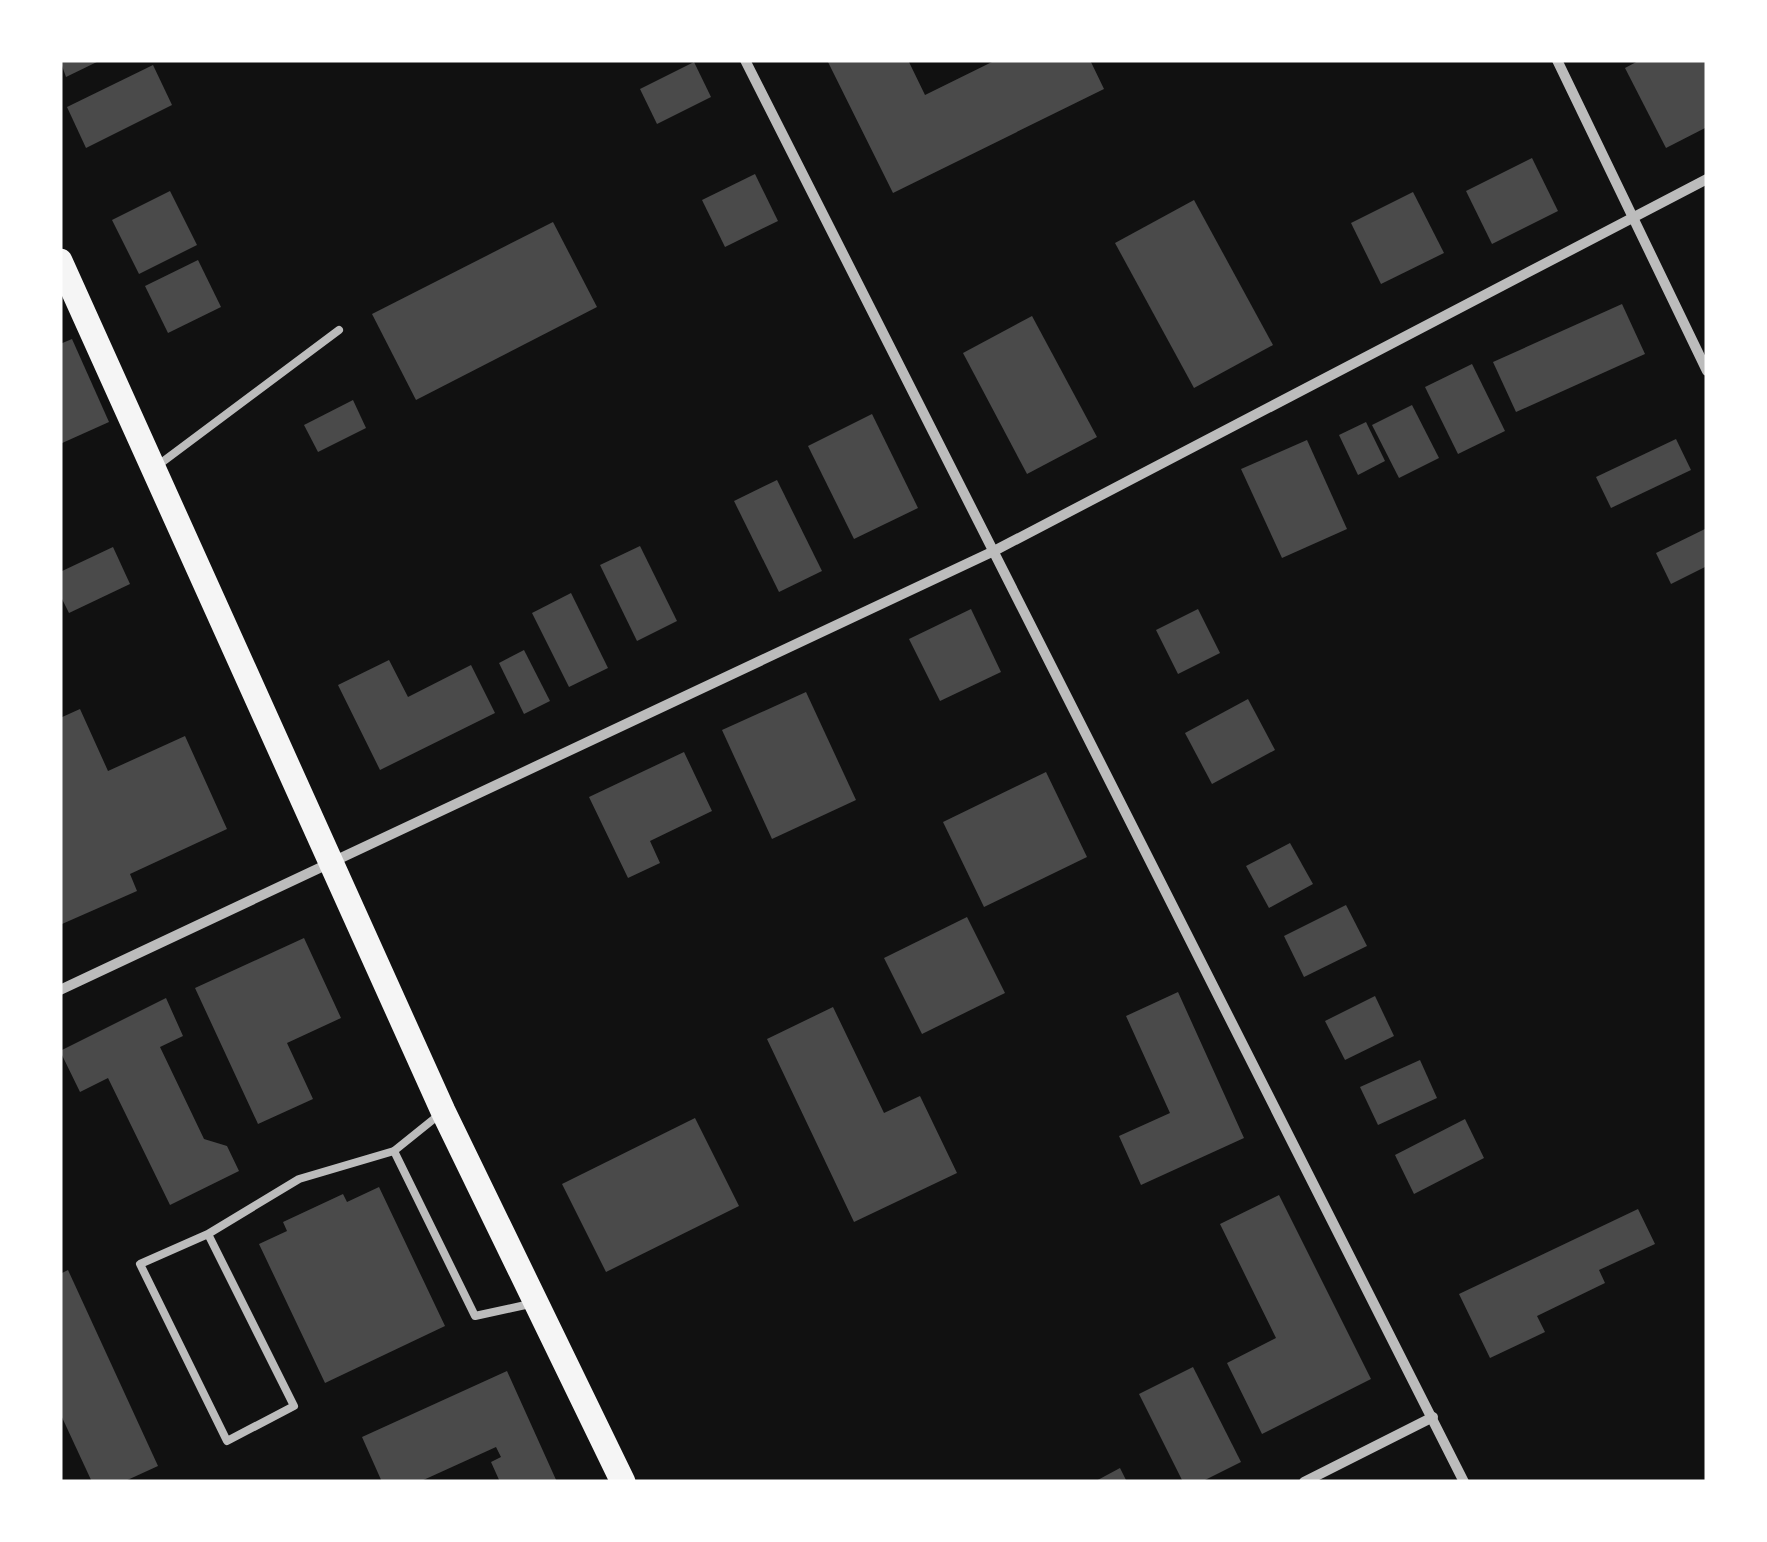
<svg xmlns="http://www.w3.org/2000/svg" width="1767" height="1542" font-family="'Fira Sans',sans-serif">
<rect width="100%" height="100%" fill="#111"/>
<g fill="#4a4a4a">
<path d="M60 60H101L66 77Z"/>
<path d="M827 60H908L925 95 996 60H1090L1104 89 893 193Z"/>
<path d="M1640 60H1707V127L1666 148 1625 68Z"/>
<path d="M694 62 711 97 657 124 640 89Z"/>
<path d="M153 65 172 105 86 148 67 107Z"/>
<path d="M1532 158 1558 211 1492 244 1466 191Z"/>
<path d="M755 174 778 221 725 247 702 200Z"/>
<path d="M170 191 197 245 139 274 112 220Z"/>
<path d="M1413 192 1444 253 1381 284 1351 223Z"/>
<path d="M1194 200 1273 345 1194 388 1115 243Z"/>
<path d="M553 222 597 307 416 400 372 314Z"/>
<path d="M198 260 221 307 168 333 145 286Z"/>
<path d="M1622 304 1645 354 1516 412 1493 362Z"/>
<path d="M1032 316 1097 437 1027 474 963 353Z"/>
<path d="M72 339 109 422 60 444V344Z"/>
<path d="M1472 364 1505 431 1458 454 1425 387Z"/>
<path d="M353 400 366 428 318 452 304 425Z"/>
<path d="M1412 405 1439 458 1399 478 1372 425Z"/>
<path d="M872 414 918 508 854 539 808 446Z"/>
<path d="M1366 422 1385 461 1358 475 1339 435Z"/>
<path d="M1676 439 1691 470 1611 508 1596 477Z"/>
<path d="M1307 440 1347 529 1282 558 1241 469Z"/>
<path d="M777 480 822 571 779 592 734 501Z"/>
<path d="M1707 528V566L1671 584 1656 553Z"/>
<path d="M640 546 677 621 637 641 600 565Z"/>
<path d="M113 547 130 584 69 613 60 595V572Z"/>
<path d="M571 593 608 668 569 687 532 613Z"/>
<path d="M971 609 1001 672 940 701 909 639Z"/>
<path d="M1198 609 1220 653 1178 674 1156 630Z"/>
<path d="M524 650 550 701 524 714 499 663Z"/>
<path d="M389 660 408 697 471 665 495 713 380 770 338 685Z"/>
<path d="M806 692 856 800 772 839 722 730Z"/>
<path d="M1248 699 1275 750 1212 784 1185 733Z"/>
<path d="M80 709 108 771 185 736 227 829 130 874 137 891 62 924 60 718Z"/>
<path d="M684 752 712 811 650 841 660 863 628 878 589 797Z"/>
<path d="M1046 772 1087 857 984 907 943 822Z"/>
<path d="M1290 843 1313 884 1269 908 1246 866Z"/>
<path d="M1346 905 1367 946 1304 977 1284 936Z"/>
<path d="M967 917 1005 993 922 1034 884 958Z"/>
<path d="M304 938 341 1018 287 1043 313 1099 258 1124 195 988Z"/>
<path d="M1178 992 1244 1138 1141 1185 1119 1136 1170 1113 1126 1016Z"/>
<path d="M1375 996 1394 1036 1345 1060 1325 1021Z"/>
<path d="M166 998 183 1036 160 1047 204 1139 227 1146 239 1171 170 1205 108 1078 80 1092 60 1051Z"/>
<path d="M833 1007 884 1113 920 1096 957 1173 854 1222 767 1039Z"/>
<path d="M1420 1060 1437 1098 1378 1125 1360 1087Z"/>
<path d="M695 1118 739 1206 606 1272 562 1184Z"/>
<path d="M1465 1119 1484 1158 1414 1194 1395 1155Z"/>
<path d="M379 1187 445 1326 325 1383 259 1244 287 1231 283 1222 343 1194 347 1202Z"/>
<path d="M1279 1195 1371 1379 1262 1434 1227 1363 1276 1338 1220 1224Z"/>
<path d="M1638 1209 1655 1244 1599 1270 1605 1283 1537 1316 1545 1332 1490 1358 1459 1294Z"/>
<path d="M68 1270 158 1466 123 1482H92L60 1413V1274Z"/>
<path d="M1193 1367 1241 1462 1201 1482H1183L1139 1394Z"/>
<path d="M507 1371 557 1482H500L491 1462 501 1457 496 1447 419 1482H382L362 1437Z"/>
<path d="M1120 1468 1127 1482H1094Z"/>
</g>
<g fill="none" stroke-linecap="round" stroke-linejoin="round">
<g stroke="#bcbcbc" stroke-width="8">
<path d="M157 466 339 330"/>
<path d="M394 1151 475 1316 530 1304"/>
<path d="M208 1234 294 1406 227 1441 140 1264 208 1234 299 1179 394 1151 440 1114"/>
</g>
<g stroke="#bcbcbc" stroke-width="10">
<path d="M745 60 1464 1482"/>
<path d="M1557 60 1707 371"/>
<path d="M60 990 994 551 1707 179"/>
<path d="M1304 1482 1433 1417"/>
</g>
<path stroke="#f5f5f5" stroke-width="25" d="M60 261 443 1111 623 1482"/>
</g>
<rect width="1767" height="1542" fill="none" stroke="#ffffff" stroke-width="125"/>
</svg>
